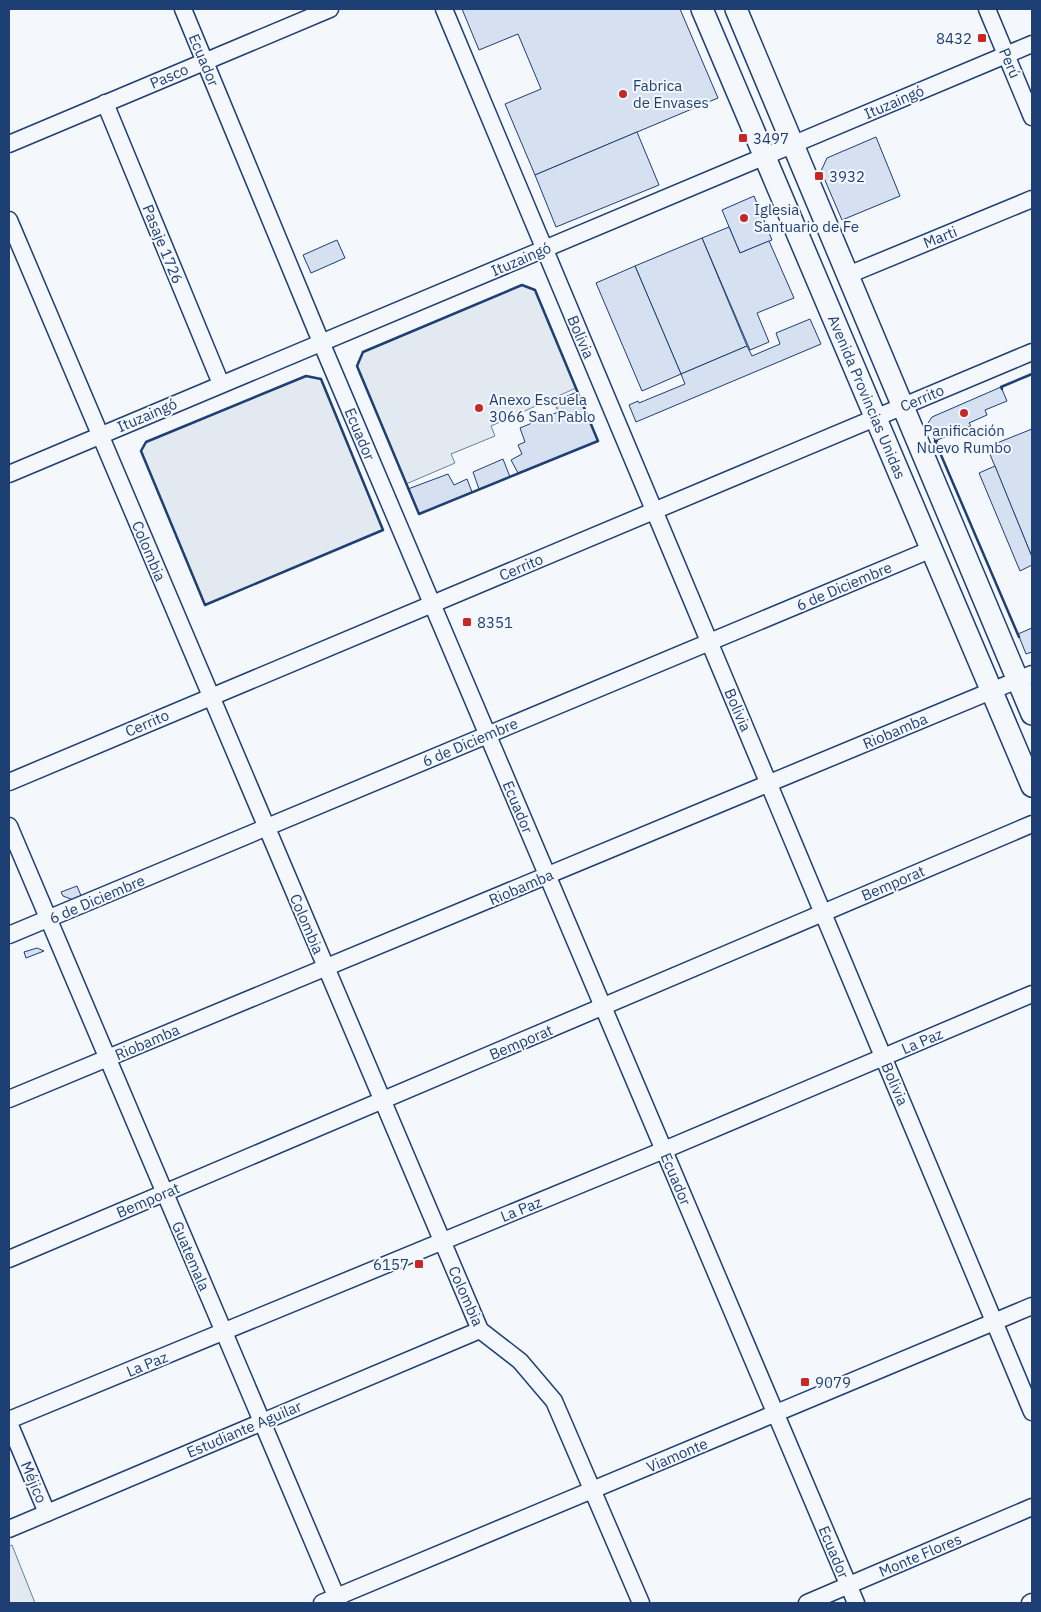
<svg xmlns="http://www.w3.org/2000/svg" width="1041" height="1612" font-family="'IBM Plex Sans',sans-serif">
<rect width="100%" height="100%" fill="#f4f7fb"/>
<g fill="#e3e9f0" stroke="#687fa3">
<path d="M522 285 535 290 576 388 491 426 495 436 451 454 455 463 406 484 357 366 363 352Z"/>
<path d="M306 376 321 379 383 530 205 605 141 451 146 442Z"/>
<path d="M12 1545 35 1603H9V1546Z"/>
</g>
<g fill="#d5e0f0" stroke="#1d3f73">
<path d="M462 9H680L718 98 535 175 505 104 541 89 518 34 479 50Z"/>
<path d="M637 132 659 185 556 227 535 175Z"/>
<path d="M876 137 900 196 842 220 821 171 827 158Z"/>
<path d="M754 196 772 240 740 253 722 210Z"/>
<path d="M729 227 740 253 769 241 794 298 757 313 769 342 750 350 702 238Z"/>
<path d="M702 238 747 346 681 374 635 266Z"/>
<path d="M337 240 345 258 311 273 303 255Z"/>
<path d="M635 266 681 374 642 391 596 283Z"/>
<path d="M810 319 821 344 636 422 629 405 638 401 639 403 685 384 681 374 747 346 752 356 780 344 776 333Z"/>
<path d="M1001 387 1007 401 985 410 987 415 969 423 971 426 935 441 928 423 932 417Z"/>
<path d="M577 392 598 441 518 473 511 460 522 454 518 445 525 442 520 428 558 412 555 401Z"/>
<path d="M1032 429V557L987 447Z"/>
<path d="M503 459 510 477 479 489 473 472Z"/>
<path d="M995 466 1032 557V565L1020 571 979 473Z"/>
<path d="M448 474 454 485 467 479 472 492 419 514 408 489Z"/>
<path d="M1032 628V652L1026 654 1018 634Z"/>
<path d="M77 886 82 898 76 901 63 896 61 892Z"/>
<path d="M37 948 44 951 26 958 24 952Z"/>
</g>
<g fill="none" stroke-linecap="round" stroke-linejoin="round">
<defs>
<g id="minor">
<path d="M183 9 321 342 856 1603"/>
<path d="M444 9 1032 1412"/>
<path d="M987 9 1032 117"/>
<path d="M105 103 221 384"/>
<path d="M9 144 330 9"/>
<path d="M9 220 480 1330 520 1361 554 1401 641 1603"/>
<path d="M848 275 1032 199"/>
<path d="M9 474 1032 44"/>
<path d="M9 782 1032 352"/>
<path d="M9 826 339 1603"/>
<path d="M9 935 932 549"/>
<path d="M9 1099 1032 674"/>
<path d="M9 1259 1032 824"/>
<path d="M9 1420 664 1150 1032 994"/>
<path d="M9 1423 47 1513"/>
<path d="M9 1529 480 1330"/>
<path d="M322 1603 1032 1306"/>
<path d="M807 1603 1032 1507"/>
<path d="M1030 1603 1032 1602"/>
</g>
<g id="major">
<path d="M702 9 1032 786"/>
<path d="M736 9 1032 714"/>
</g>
</defs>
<use href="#minor" stroke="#1d3f73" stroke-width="19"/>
<use href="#major" stroke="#1d3f73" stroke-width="24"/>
<use href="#minor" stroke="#f4f7fb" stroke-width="16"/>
<use href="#major" stroke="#f4f7fb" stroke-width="21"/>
<g stroke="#1d3f73" stroke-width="2.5">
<path d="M522 285 535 290 598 441 419 514 357 366 363 352Z"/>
<path d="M306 376 321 379 383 530 205 605 141 451 146 442Z"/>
<path d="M1002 389 1001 387 1032 374"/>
<path d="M937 441H935L1019 637"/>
</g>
</g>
<g fill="#c62828" stroke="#f4f7fb" stroke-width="2">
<rect x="977" y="33" width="10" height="10" rx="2.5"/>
<circle cx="623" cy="94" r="5"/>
<rect x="738" y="133" width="10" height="10" rx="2.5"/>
<rect x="814" y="171" width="10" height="10" rx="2.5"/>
<circle cx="744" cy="218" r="5"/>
<circle cx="479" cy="408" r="5"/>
<circle cx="964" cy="413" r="5"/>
<rect x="462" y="617" width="10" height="10" rx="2.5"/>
<rect x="414" y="1259" width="10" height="10" rx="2.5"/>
<rect x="800" y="1377" width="10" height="10" rx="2.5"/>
</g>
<g text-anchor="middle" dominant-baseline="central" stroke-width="4" stroke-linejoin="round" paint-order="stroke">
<g font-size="15" fill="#1d3f73" stroke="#f4f7fb" text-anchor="start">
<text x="972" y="38" text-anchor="end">8432</text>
<text x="633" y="85">Fabrica<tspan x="633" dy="17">de Envases</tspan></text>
<text x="753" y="138">3497</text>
<text x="829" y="176">3932</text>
<text x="754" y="209">Iglesia<tspan x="754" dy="17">Santuario de Fe</tspan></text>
<text x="489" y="399">Anexo Escuela<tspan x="489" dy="17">3066 San Pablo</tspan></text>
<text x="964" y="430" text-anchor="middle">Panificación<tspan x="964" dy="17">Nuevo Rumbo</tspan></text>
<text x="477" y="622">8351</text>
<text x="409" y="1264" text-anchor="end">6157</text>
<text x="815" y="1382">9079</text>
</g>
<g font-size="15" fill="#1d3f73" stroke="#f4f7fb">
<text transform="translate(204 60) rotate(67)">Ecuador</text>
<text transform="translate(1010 63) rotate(67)">Perú</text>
<text transform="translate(169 76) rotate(-23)">Pasco</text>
<text transform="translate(894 102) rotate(-23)">Ituzaingó</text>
<text transform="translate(940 237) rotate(-22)">Marti</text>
<text transform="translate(163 244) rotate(68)">Pasaje 1726</text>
<text transform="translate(521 259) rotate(-23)">Ituzaingó</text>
<text transform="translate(581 337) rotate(67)">Bolivia</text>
<text transform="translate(867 397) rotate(67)">Avenida Provincias Unidas</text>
<text transform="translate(922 398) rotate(-23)">Cerrito</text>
<text transform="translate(147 415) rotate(-23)">Ituzaingó</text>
<text transform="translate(360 434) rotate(67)">Ecuador</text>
<text transform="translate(149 551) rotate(67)">Colombia</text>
<text transform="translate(521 567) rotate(-23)">Cerrito</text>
<text transform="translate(844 586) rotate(-23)">6 de Diciembre</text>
<text transform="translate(738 710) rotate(67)">Bolivia</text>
<text transform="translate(147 723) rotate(-23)">Cerrito</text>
<text transform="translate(895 731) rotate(-23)">Riobamba</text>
<text transform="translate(470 742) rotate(-23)">6 de Diciembre</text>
<text transform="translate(518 807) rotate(67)">Ecuador</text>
<text transform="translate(893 883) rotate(-23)">Bemporat</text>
<text transform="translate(521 887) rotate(-23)">Riobamba</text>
<text transform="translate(97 899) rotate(-23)">6 de Diciembre</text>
<text transform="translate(307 924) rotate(67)">Colombia</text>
<text transform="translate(922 1041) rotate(-23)">La Paz</text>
<text transform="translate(147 1042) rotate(-23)">Riobamba</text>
<text transform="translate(521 1042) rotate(-23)">Bemporat</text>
<text transform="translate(895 1084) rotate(67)">Bolivia</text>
<text transform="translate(676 1179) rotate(67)">Ecuador</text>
<text transform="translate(148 1200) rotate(-23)">Bemporat</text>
<text transform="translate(521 1209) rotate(-22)">La Paz</text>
<text transform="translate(191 1256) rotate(67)">Guatemala</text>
<text transform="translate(466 1296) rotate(66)">Colombia</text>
<text transform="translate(147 1364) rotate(-22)">La Paz</text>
<text transform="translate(244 1429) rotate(-23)">Estudiante Aguilar</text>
<text transform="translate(677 1455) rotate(-23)">Viamonte</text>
<text transform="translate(34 1482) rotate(67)">Méjico</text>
<text transform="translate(834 1552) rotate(67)">Ecuador</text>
<text transform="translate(920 1555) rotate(-23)">Monte Flores</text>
</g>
</g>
<rect width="1041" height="1612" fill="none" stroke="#1d3f73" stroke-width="20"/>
</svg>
